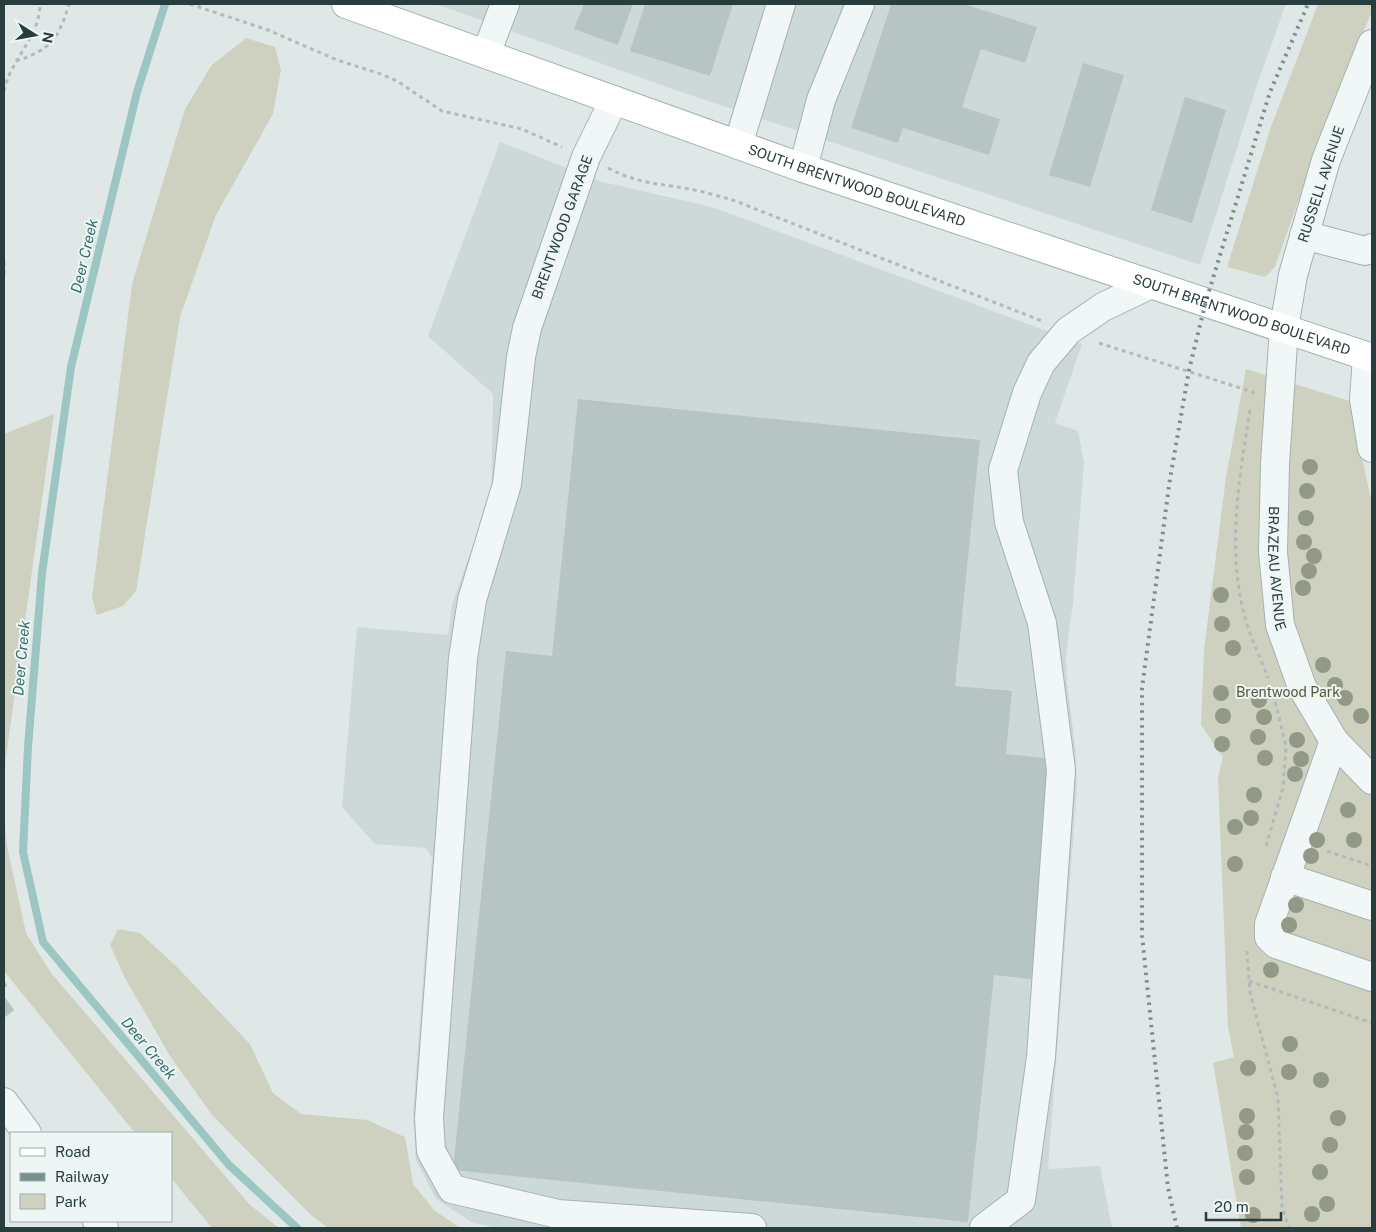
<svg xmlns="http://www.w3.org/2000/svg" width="1376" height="1232" font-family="'Public Sans',sans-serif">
<rect width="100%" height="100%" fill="#dfe8e7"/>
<g fill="#cdd9d9">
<path d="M436 4H1286L1257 85 1200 265 678 91Z"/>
<path d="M500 142 603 182 712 207 1082 344 1055 423 1078 431 1084 463 1073 603 1066 655 1067 681 1076 754 1077 788 1048 1169 1100 1166 1112 1228H498L473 1223 436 1199 416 1160 413 1113 432 858 426 848 375 844 342 807 357 627 448 635 452 605 467 562 491 508 493 394 428 336Z"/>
</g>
<g fill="#cfd1c0">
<path d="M1318 4H1372V11L1320 139 1275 267 1265 277 1227 267 1271 127Z"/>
<path d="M246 38 275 47 281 70 273 114 216 215 180 317 136 591 123 606 97 615 92 598 132 284 185 109 211 66Z"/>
<path d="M1246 369 1350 401 1372 504V1228H1241L1213 1063 1234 1057 1228 1027 1218 777 1223 757 1201 725 1204 650 1226 477Z"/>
<path d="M54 414 6 757 4 779V434Z"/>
<path d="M4 817 7 846 26 933 51 973 249 1204 279 1228H212L171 1178V1133H135L4 971Z"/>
<path d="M118 929 140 933 177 967 250 1044 273 1093 301 1114 367 1120 405 1137 413 1184 434 1210 460 1228H328L312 1216 212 1115 170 1056 125 978 110 945Z"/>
</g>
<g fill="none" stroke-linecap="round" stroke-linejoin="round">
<path stroke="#9bc6c1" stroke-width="8" d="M165 4 137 92 71 367 42 573 28 747 23 852 43 942 229 1165 297 1228"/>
</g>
<g fill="#b6c4c4">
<path d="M584 4H633L618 45 574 29Z"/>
<path d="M645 4H733L710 76 630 51Z"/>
<path d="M891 4H964L1037 27 1025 63 981 49 962 107 1000 119 989 155 903 128 898 143 851 128Z"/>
<path d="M1083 63 1124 75 1090 187 1049 175Z"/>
<path d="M1185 97 1226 110 1192 223 1151 210Z"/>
<path d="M578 399 980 440 955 686 1012 691 1006 754 1053 759 1031 979 994 975 968 1222 453 1170 506 651 552 656Z"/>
<path d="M4 996 14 1010 4 1018Z"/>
</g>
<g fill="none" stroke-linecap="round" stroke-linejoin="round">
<defs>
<g id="minor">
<path id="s1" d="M1372 44 1326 160 1293 275 1284 328 1275 464 1273 552 1280 625 1302 687 1334 741 1372 780"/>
<path d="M486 54 505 4"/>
<path d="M614 100 586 157 527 328 521 357 507 484 472 600 463 658 429 1118 431 1151 452 1189 558 1214 752 1228"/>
<path d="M738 145 781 4"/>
<path d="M803 168 821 100 860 4"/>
<path d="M1304 235 1365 251 1372 248"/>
<path d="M1367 357 1364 399 1372 448"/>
<path d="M1334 741 1269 924V937L1276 944 1372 977"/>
<path d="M1285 877 1372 906"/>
<path d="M4 1102 27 1133"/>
<path d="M97 1221 104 1228"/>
<path d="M984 1228 1021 1200 1041 1057 1061 770 1042 623 1009 522 1003 470 1027 393 1041 363 1068 331 1103 307 1151 284"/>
</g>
<g id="major">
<path id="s2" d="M346 4 803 168 1372 358"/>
</g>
</defs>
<use href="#minor" stroke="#a4b2b1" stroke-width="30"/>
<use href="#major" stroke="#9fb3b2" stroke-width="30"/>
<g stroke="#b1bbbb" stroke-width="3" stroke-dasharray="4 4" stroke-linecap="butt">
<path d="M190 4 268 30 337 60 381 74 397 81 442 111 522 129 562 147"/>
<path d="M16 61C51 50 59 38 69 4"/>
<path d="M4 91C10 60 40 37 40 4"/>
<path d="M608 168C642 186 664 183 699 191 709 193 720 197 730 199L1042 321"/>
<path d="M4 262V274"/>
<path d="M1099 343 1253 392V394"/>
<path d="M1250 410C1239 479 1226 553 1246 621 1252 641 1261 659 1268 678"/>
<path d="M1266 846 1283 788 1286 746 1272 689"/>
<path d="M1327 851 1372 866"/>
<path d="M1247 951 1250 993 1278 1098 1282 1207 1289 1228"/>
<path d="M1249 981 1372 1023"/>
<path d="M4 983 8 990"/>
</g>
<use href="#minor" stroke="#f1f6f6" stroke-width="28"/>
<use href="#major" stroke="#fff" stroke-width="28"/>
<path stroke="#799090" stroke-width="4" stroke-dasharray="2.5 5" stroke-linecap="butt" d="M1177 1228 1168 1188 1142 935V688L1170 479 1189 370 1206 301 1270 92 1308 4"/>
</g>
<g fill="#929986">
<circle cx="1310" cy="467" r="8"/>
<circle cx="1307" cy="491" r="8"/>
<circle cx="1306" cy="518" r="8"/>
<circle cx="1304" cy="542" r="8"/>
<circle cx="1314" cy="556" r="8"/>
<circle cx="1309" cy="571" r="8"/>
<circle cx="1303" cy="588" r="8"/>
<circle cx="1221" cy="595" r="8"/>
<circle cx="1222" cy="624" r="8"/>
<circle cx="1233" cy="648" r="8"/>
<circle cx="1323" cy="665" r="8"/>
<circle cx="1335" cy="685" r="8"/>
<circle cx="1221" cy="693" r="8"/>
<circle cx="1345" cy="698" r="8"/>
<circle cx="1259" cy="700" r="8"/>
<circle cx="1223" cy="716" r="8"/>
<circle cx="1361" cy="716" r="8"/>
<circle cx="1264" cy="717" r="8"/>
<circle cx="1258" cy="737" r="8"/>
<circle cx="1297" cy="740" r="8"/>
<circle cx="1222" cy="744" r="8"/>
<circle cx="1265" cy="758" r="8"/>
<circle cx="1301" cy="759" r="8"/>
<circle cx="1295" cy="774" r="8"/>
<circle cx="1254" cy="795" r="8"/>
<circle cx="1348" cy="810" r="8"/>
<circle cx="1251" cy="818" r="8"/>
<circle cx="1235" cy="827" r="8"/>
<circle cx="1317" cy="840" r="8"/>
<circle cx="1354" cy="840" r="8"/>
<circle cx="1311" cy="856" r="8"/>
<circle cx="1235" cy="864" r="8"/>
<circle cx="1296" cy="905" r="8"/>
<circle cx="1289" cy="925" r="8"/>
<circle cx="1271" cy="970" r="8"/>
<circle cx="1290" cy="1044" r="8"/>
<circle cx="1248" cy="1068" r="8"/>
<circle cx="1289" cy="1072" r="8"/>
<circle cx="1321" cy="1080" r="8"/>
<circle cx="1247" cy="1116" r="8"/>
<circle cx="1338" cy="1118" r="8"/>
<circle cx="1246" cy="1132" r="8"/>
<circle cx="1330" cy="1145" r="8"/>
<circle cx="1245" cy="1153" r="8"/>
<circle cx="1320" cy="1172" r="8"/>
<circle cx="1247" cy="1177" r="8"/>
<circle cx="1327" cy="1204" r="8"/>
<circle cx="1312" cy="1214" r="8"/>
<circle cx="1253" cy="1215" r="8"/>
</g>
<g text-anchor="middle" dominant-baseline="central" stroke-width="4" stroke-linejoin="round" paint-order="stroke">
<g font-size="14" fill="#283e3e" stroke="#eef5f5">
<text transform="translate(1321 184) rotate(-72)">RUSSELL AVENUE</text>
<text stroke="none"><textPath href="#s2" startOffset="542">SOUTH BRENTWOOD BOULEVARD</textPath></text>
<text transform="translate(562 227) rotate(-70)">BRENTWOOD GARAGE</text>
<text stroke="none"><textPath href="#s2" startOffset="948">SOUTH BRENTWOOD BOULEVARD</textPath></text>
<text stroke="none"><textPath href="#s1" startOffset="539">BRAZEAU AVENUE</textPath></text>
</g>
<g font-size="14" fill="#535936" stroke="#eef5f5">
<text x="1288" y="692">Brentwood Park</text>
</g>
<g font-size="15" font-style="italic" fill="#34706b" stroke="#eef5f5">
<text transform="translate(84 256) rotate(-77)">Deer Creek</text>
<text transform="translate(21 658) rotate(-85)">Deer Creek</text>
<text transform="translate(149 1048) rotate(50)">Deer Creek</text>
</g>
</g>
<rect width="1376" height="1232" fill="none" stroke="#283e3e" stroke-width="10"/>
<rect x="10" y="1132" width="162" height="90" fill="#eef5f5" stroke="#9facac"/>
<rect x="20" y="1148" width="25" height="8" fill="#ffffff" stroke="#9facac"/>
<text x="55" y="1157" font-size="15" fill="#283e3e">Road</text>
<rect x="20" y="1173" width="25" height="8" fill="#799090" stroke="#9facac"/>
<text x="55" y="1182" font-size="15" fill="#283e3e">Railway</text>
<rect x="20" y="1194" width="25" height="15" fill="#cfd1c0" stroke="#9facac"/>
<text x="55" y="1207" font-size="15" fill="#283e3e">Park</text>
<g transform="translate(35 35) rotate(101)" stroke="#eef5f5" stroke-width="4" paint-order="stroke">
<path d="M0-4L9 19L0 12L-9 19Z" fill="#283e3e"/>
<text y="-8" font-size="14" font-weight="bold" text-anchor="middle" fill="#283e3e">N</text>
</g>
<path d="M1206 1212v8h75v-8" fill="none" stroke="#283e3e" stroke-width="2.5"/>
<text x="1214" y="1212" font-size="15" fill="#283e3e" stroke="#eef5f5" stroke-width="4" paint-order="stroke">20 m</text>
</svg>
